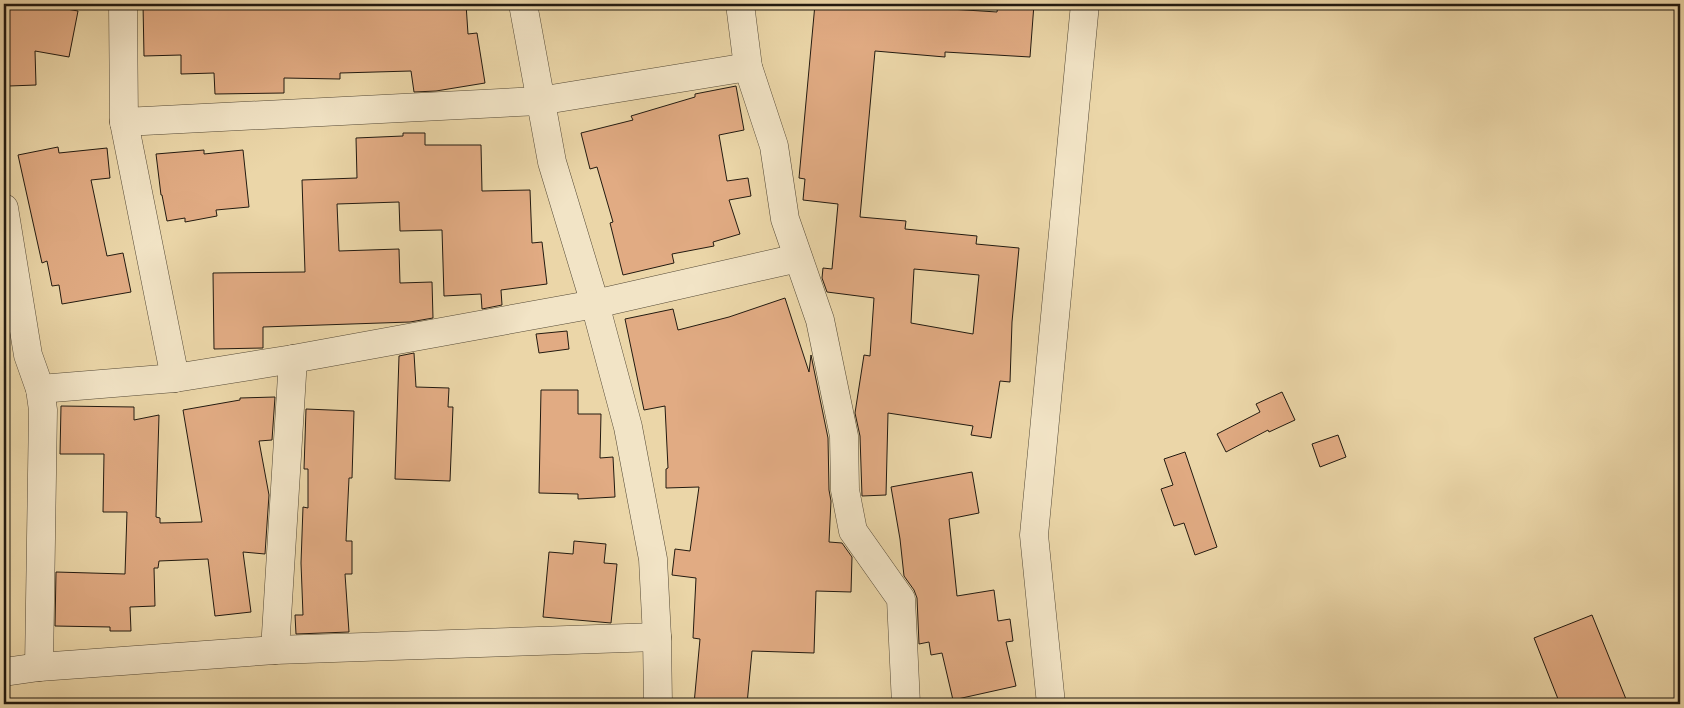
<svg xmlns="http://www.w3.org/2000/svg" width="1684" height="708" font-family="'IM FELL English',serif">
<rect width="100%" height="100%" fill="#ebd6a8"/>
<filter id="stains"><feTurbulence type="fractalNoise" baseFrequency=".004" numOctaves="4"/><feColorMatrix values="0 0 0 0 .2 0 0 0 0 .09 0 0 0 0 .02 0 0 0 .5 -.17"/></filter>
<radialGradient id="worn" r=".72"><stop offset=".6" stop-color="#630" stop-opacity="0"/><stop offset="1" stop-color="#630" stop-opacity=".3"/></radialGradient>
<g fill="#e1ab83" stroke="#221a10" fill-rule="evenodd">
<path d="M19 4H38L78 11 69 57 35 51 36 85 9 86 7 59H4V6L18 7Z"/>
<path d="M143 4H466L468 34 477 33 485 83 436 91 414 92 411 71 340 73V79L284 78V93L215 94 214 73 181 74V55L144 56Z"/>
<path d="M815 4H950V9L997 12 998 4H1034L1030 57 945 52V57L875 51 860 217 906 221 905 229 977 236 976 244 1019 248 1012 322 1010 382 1000 381 991 438 971 435 973 426 888 413 886 495 862 496 860 436 855 413 864 355 870 356 874 298 827 292 822 278 823 268 832 269 838 204 803 200 805 179 799 178ZM914 269 979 275 973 334 911 323Z"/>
<path d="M736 86 744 130 719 135 727 181 748 178 751 196 729 200 740 234 713 242 714 246 672 254 674 263 623 275 610 223 613 222 597 167 590 169 581 133 633 120 631 116 695 97V94Z"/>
<path d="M403 133H425V145H481L482 191 530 190 532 243 542 242 547 284 501 290 502 305 482 309 481 294 444 296 442 230 400 231 399 202 337 204 339 251 399 249 400 283 432 282 433 318 410 322 263 327V348L214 349 213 273 305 272 302 180 357 178 356 138 403 136Z"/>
<path d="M58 147 59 153 107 148 110 178 91 180 107 256 123 253 131 292 62 304 59 285 52 286 47 261 42 263 18 155Z"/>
<path d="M204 150V154L243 150 249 207 216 210 217 216 185 222V218L167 221 162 195H161L156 154Z"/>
<path d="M785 298 809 372 811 355 828 438 829 490 831 501 829 542 842 543 852 557 851 592 816 591 814 653 752 651 747 704H694L700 639 693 638 696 578 672 575 675 549 690 551 699 487 666 488V469L668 468 665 406 644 410 625 319 673 309 678 330 729 317Z"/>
<path d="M567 331 569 349 539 353 536 334Z"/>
<path d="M414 353 416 387 449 388 448 407H453L450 481 395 479 399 356Z"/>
<path d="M541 390H578V414H601L600 458 613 457 615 497 578 499V494L539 493Z"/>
<path d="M1282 392 1295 420 1269 432 1268 430 1226 452 1217 434 1260 412 1256 404Z"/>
<path d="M275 397 272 440 259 441 269 495 265 554 243 552 251 612 215 616 208 559 159 561 158 568H154L155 606 130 607 131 631H110V627L55 626 56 572 125 574 127 512H103L104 454H60L61 406 134 407V420L159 415 156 517 160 518V523L202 522 183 410 240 400V398Z"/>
<path d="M306 409 354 411 352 478H349L346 541H352V574H345L349 632 296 634 295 615H303L301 563 303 507 308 508V469H304Z"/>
<path d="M1338 435 1346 457 1320 467 1312 444Z"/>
<path d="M1185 452 1217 547 1195 555 1184 523 1174 526 1161 489 1173 485 1164 459Z"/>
<path d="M972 472 979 513 949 519 957 596 994 590 998 621 1010 619 1013 641 1006 642 1016 686 953 700 942 653 931 655 929 642 919 644 917 598 914 590 904 576 900 539 891 487Z"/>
<path d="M574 541 606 544 604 563 617 564 611 623 543 617 549 552 573 554Z"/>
<path d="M1592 615 1628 704H1560L1534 638Z"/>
</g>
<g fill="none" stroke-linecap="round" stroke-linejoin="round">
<defs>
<g id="minor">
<path d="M123 4 124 122 175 378"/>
<path d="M523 4 552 162 595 304 628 427 653 559 657 637 658 704"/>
<path d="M740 4 748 67 774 146 785 219 820 320 844 436 845 490 853 531 901 599 906 704"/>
<path d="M124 122 539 101 748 67"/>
<path d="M4 208 28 355 40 389 43 410 39 667"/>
<path d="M40 389 175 378 293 359 595 304 798 258"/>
<path d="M275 650 293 359"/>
<path d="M4 672 39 667 275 650 657 637"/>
<path d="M1051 704 1034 535 1085 4"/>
</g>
</defs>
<use href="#minor" stroke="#544936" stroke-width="29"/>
<use href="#minor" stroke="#f2e4c6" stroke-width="28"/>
</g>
<rect width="1684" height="708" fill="none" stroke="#ebd6a8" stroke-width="20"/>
<rect x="5" y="5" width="1674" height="698" fill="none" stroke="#221a10" stroke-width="2.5"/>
<rect x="10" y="10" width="1664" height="688" fill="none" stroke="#221a10"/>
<rect width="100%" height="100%" filter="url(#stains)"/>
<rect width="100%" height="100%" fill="url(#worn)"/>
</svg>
